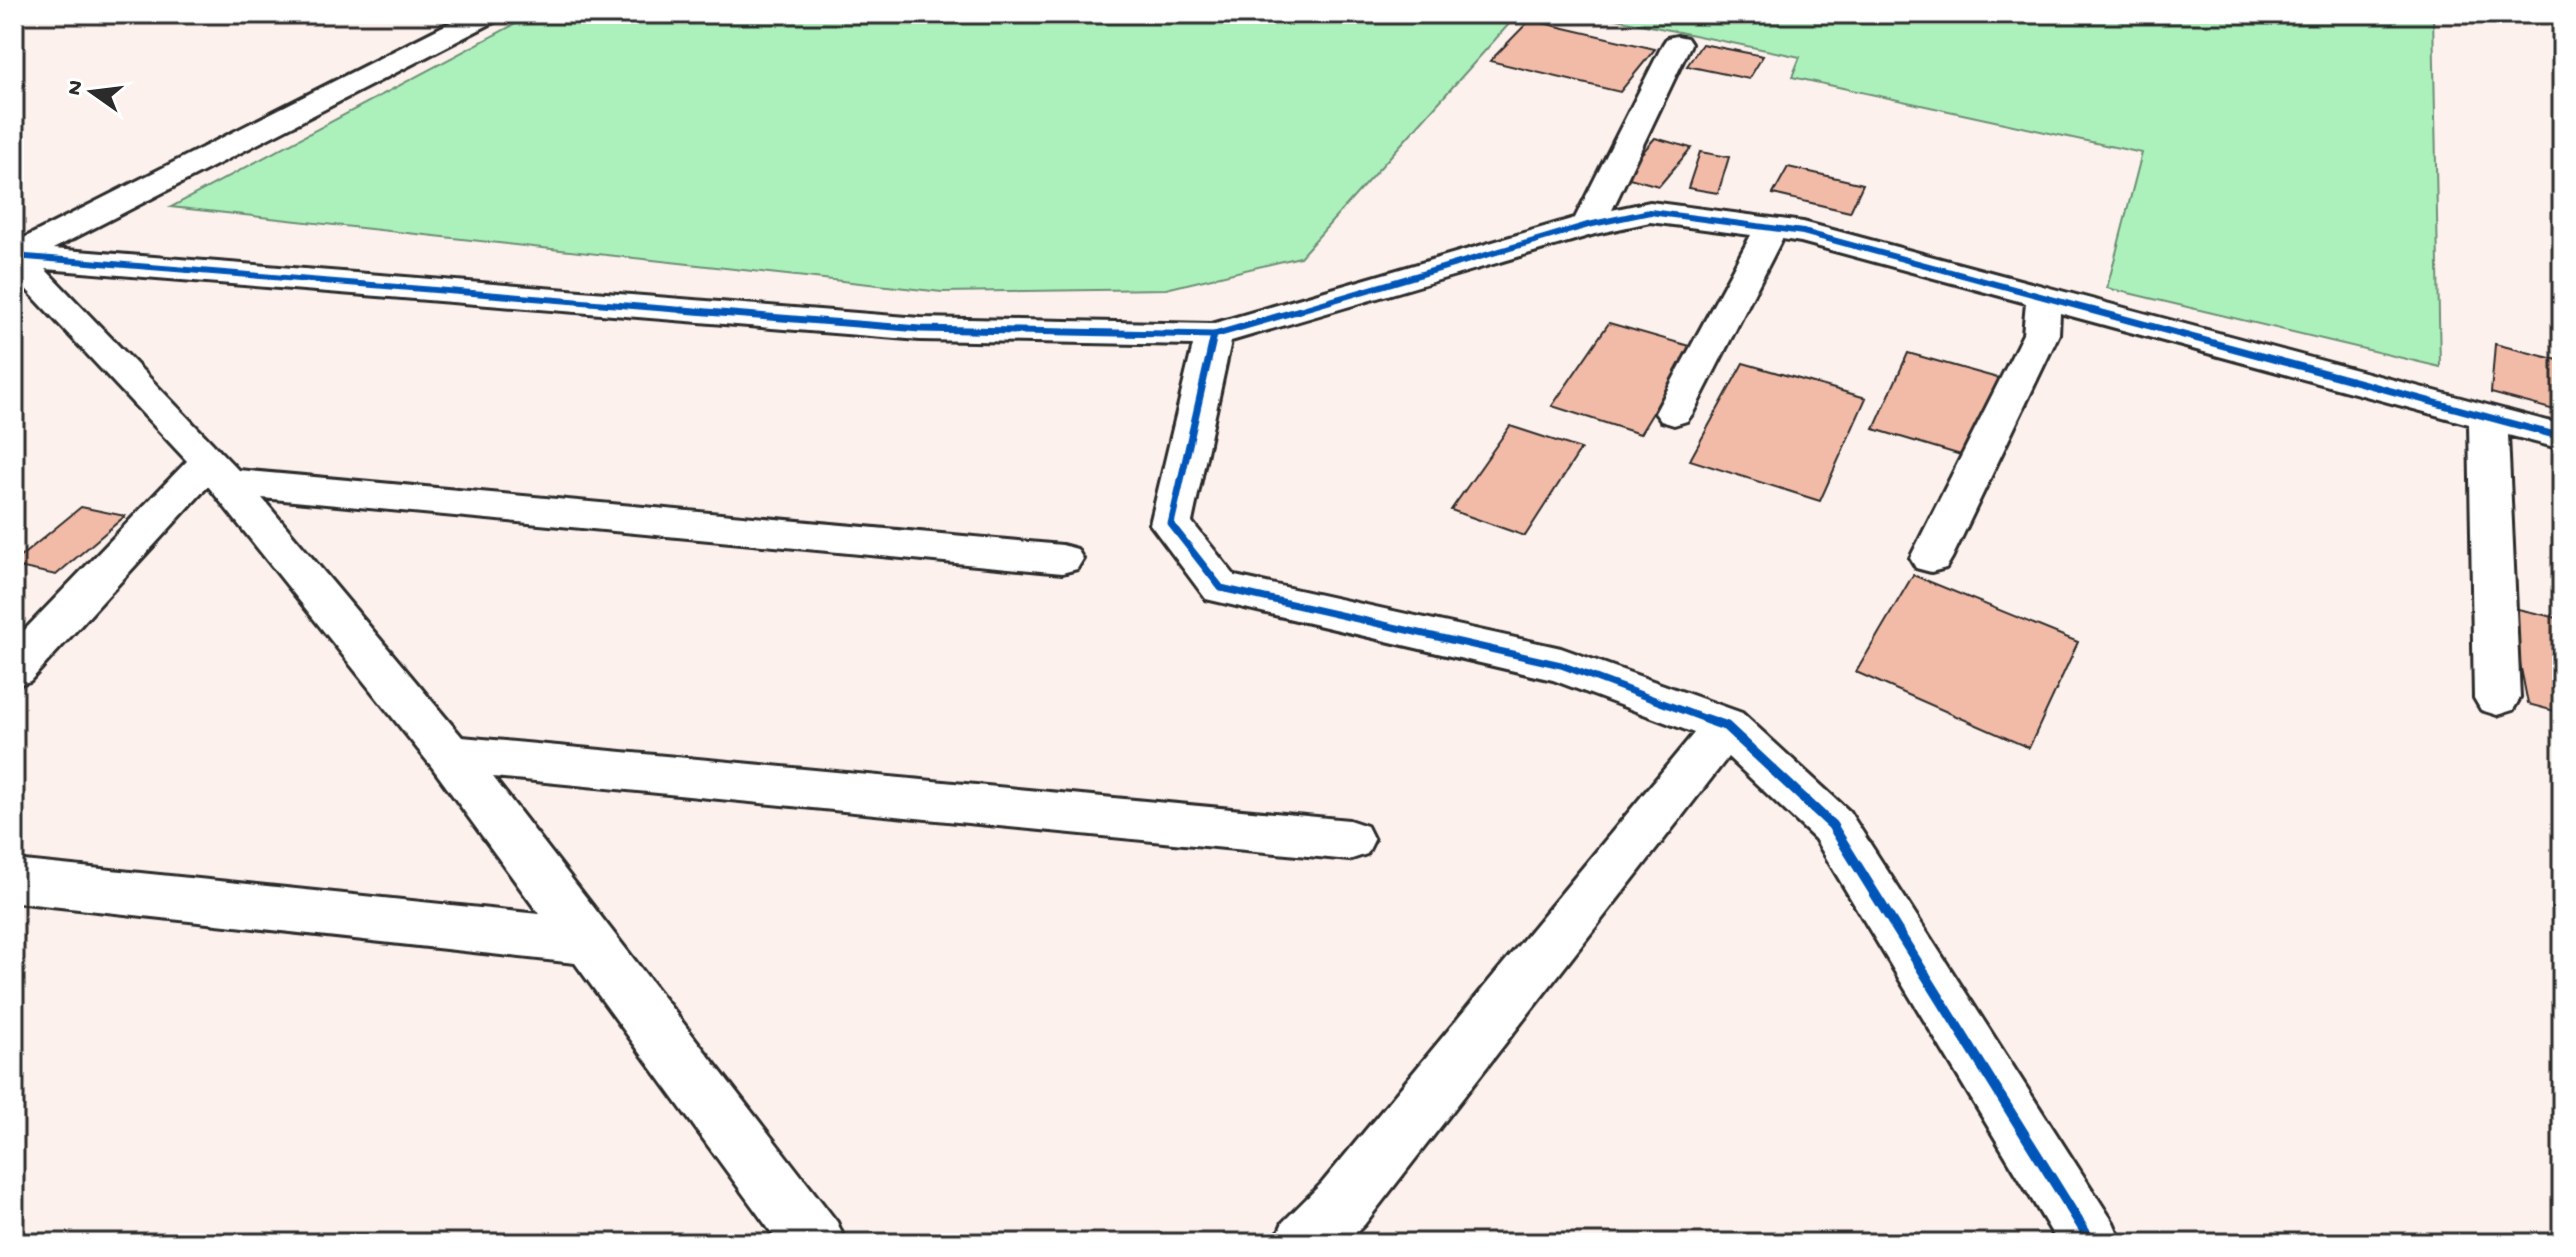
<svg xmlns="http://www.w3.org/2000/svg" width="2576" height="1257" font-family="'Gochi Hand',sans-serif">
<rect width="100%" height="100%" fill="#fcf1ed"/>
<filter id="ink" filterUnits="userSpaceOnUse"><feTurbulence type="fractalNoise" baseFrequency=".0125" numOctaves="2"/><feDisplacementMap in="SourceGraphic" scale="16" xChannelSelector="R" yChannelSelector="G"/><feConvolveMatrix kernelMatrix="1 2 1 2 8 2 1 2 1" color-interpolation-filters="sRGB"/></filter>
<g filter="url(#ink)">
<g fill="#acf1bc" stroke="#6c8e74" stroke-width="2">
<path d="M534 14H1518L1300 257 1166 289 942 292 171 207Z"/>
<path d="M1592 14H2433L2440 367 2107 288 2142 153 1792 77 1800 57Z"/>
</g>
<g fill="#f2bba7" stroke="#2b2b2b" stroke-width="2">
<path d="M1530 20 1655 49 1620 92 1490 61Z"/>
<path d="M1702 44 1763 56 1749 79 1687 66Z"/>
<path d="M1655 138 1691 148 1659 186 1622 176Z"/>
<path d="M1700 152 1729 157 1718 193 1688 188Z"/>
<path d="M1788 167 1863 184 1850 212 1773 194Z"/>
<path d="M1609 323 1693 347 1640 434 1552 406Z"/>
<path d="M2495 344 2562 361V412L2491 393Z"/>
<path d="M1908 353 2001 379 1971 458 1874 429Z"/>
<path d="M1743 363 1866 398 1820 501 1690 460Z"/>
<path d="M1510 426 1581 449 1525 536 1451 510Z"/>
<path d="M81 507 125 516 56 575 14 566V562Z"/>
<path d="M1913 575 2078 642 2029 748 1856 672Z"/>
<path d="M2509 607 2562 619V713L2528 704Z"/>
</g>
<g fill="none" stroke-linecap="round" stroke-linejoin="round">
<defs>
<path id="minor" d="M467 14H502L498 20 53 249 920 318 1212 324 1575 218 1663 44 1667 38 1677 36 1687 38 1691 44 1612 210 1650 202 1803 222 2562 425V449L2508 435 2520 698 2513 710 2497 715 2481 710 2474 698 2469 424 2060 313 2059 334 1952 558 1946 568 1931 572 1916 568 1910 558 2023 334 2026 303 1801 242 1782 239 1693 413 1687 421 1674 425 1661 421 1655 413 1751 235 1650 222 1595 234 1231 341 1192 522 1235 576 1561 648 1742 713 1849 811 2113 1222 2122 1243H2058L1815 839 1728 757 1364 1225 1346 1243H1274L1283 1222 1322 1183 1694 733 1553 680 1206 599 1150 524 1193 345 920 340 45 269 238 470 1062 545 1077 549 1083 559 1077 569 1062 573 262 498 462 737 1349 820 1367 826 1374 840 1367 854 1349 860 493 777 837 1222 846 1243H779L575 963 14 902V860L539 914 432 767 208 486 30 681 14 686V641L187 461 14 276V243Z"/>
</defs>
<use href="#minor" stroke="#2b2b2b" stroke-width="6"/>
<use href="#minor" fill="#fff" fill-rule="evenodd"/>
<defs>
<g id="cycleway-far2">
<path d="M14 256 707 312"/>
<path d="M1293 312 1588 225 1650 212 1803 232 2099 312"/>
</g>
<g id="cycleway-far1">
<path d="M682 310 920 329 1214 335 1300 310"/>
<path d="M2091 310 2562 437"/>
<path d="M1214 335 1171 524 1221 588 1561 665 1711 721"/>
</g>
<path id="cycleway" d="M1706 719 1726 726 1832 825 2092 1243"/>
</defs>
<use href="#cycleway-far2" stroke="#fff" stroke-width="10"/>
<use href="#cycleway-far1" stroke="#fff" stroke-width="12"/>
<use href="#cycleway" stroke="#fff" stroke-width="15"/>
<use href="#cycleway-far2" stroke="#0057b8" stroke-width="6"/>
<use href="#cycleway-far1" stroke="#0057b8" stroke-width="7"/>
<use href="#cycleway" stroke="#0057b8" stroke-width="10"/>
</g>
</g>
<rect width="2576" height="1257" fill="none" stroke="#fff" stroke-width="48"/>
<rect x="24" y="24" width="2528" height="1209" fill="none" stroke="#2b2b2b" stroke-width="3" filter="url(#ink)"/>
<g transform="translate(92 92) rotate(284)" stroke="#ffffff" stroke-width="6" paint-order="stroke">
<path d="M0-6L14 30L0 20L-14 30Z" fill="#2b2b2b"/>
<text y="-12" font-size="22" font-weight="bold" text-anchor="middle" fill="#2b2b2b">N</text>
</g>
</svg>
